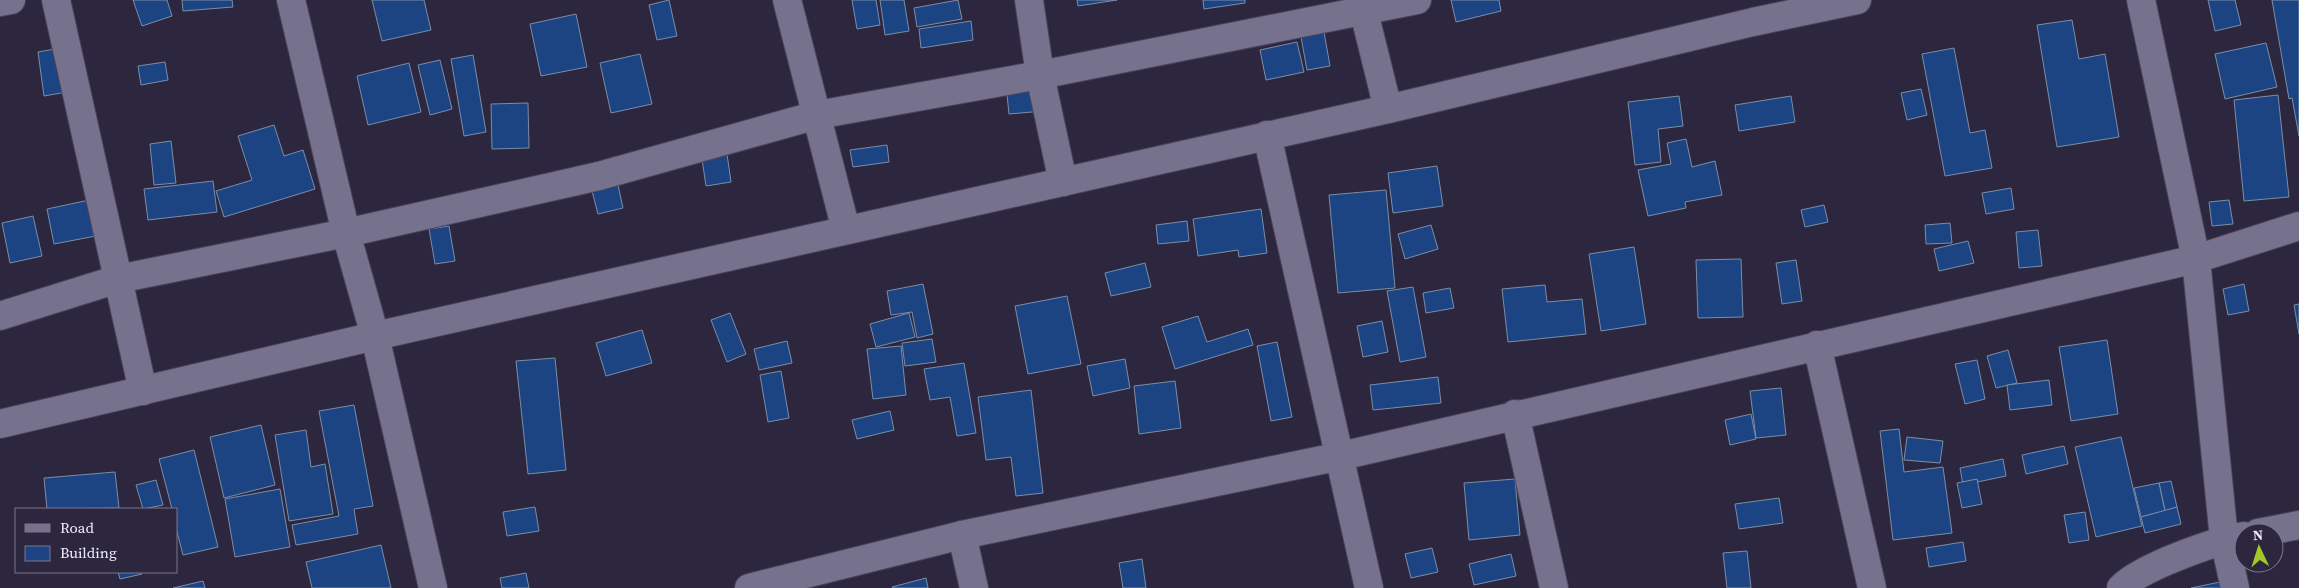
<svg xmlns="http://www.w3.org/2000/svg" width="2299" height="588" font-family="'Source Serif 4',serif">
<rect width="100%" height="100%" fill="#2c273f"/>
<g fill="#1c4483" stroke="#7c8da7">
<path d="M133 0H167L172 16 142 26Z"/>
<path d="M182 0H232L233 7 183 11Z"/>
<path d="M372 0H424L431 30 382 41Z"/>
<path d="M669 0 677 36 657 40 649 5Z"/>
<path d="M852 0H876L880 25 857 29Z"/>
<path d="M880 0H904L909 31 885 35Z"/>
<path d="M958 0 962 19 917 27 914 8Z"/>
<path d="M1077 0H1117L1078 6Z"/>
<path d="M1203 0H1245V3L1204 9Z"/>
<path d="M1451 0H1499L1501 11 1456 22Z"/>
<path d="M2208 0H2235L2241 25 2215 31Z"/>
<path d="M2272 0H2299V136L2292 98 2289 99Z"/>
<path d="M576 14 587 67 541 76 530 24Z"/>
<path d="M2072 20 2079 59 2105 54 2119 137 2057 147 2037 25Z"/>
<path d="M971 21 973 40 921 48 919 29Z"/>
<path d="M1324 32 1330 66 1307 70 1301 37Z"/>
<path d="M1297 42 1304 72 1266 80 1260 50Z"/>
<path d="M2266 43 2277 87 2225 99 2215 54Z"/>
<path d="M60 48 67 92 44 96 38 52Z"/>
<path d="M1954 48 1970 133 1985 130 1992 168 1945 176 1922 54Z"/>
<path d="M640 54 652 104 611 113 600 63Z"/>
<path d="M473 55 486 132 464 136 451 59Z"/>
<path d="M440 60 452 109 430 115 418 65Z"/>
<path d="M165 62 168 80 141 85 138 66Z"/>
<path d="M409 63 421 112 368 125 357 76Z"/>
<path d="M1041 82 1044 111 1009 114 1006 85Z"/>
<path d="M1921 89 1927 115 1907 120 1901 93Z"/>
<path d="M2278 95 2289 197 2244 201 2234 100Z"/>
<path d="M1679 96 1683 126 1658 129 1661 162 1635 165 1628 102Z"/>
<path d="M1791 96 1795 122 1739 131 1735 105Z"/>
<path d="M528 103 529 148 492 149 491 104Z"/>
<path d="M274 125 284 156 303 150 315 189 224 217 216 191 252 180 238 136Z"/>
<path d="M1686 139 1692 167 1715 161 1722 195 1685 202 1686 208 1648 216 1638 170 1671 164 1667 143Z"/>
<path d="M171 141 176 183 154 185 150 144Z"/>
<path d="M887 145 889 162 853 167 850 150Z"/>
<path d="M727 154 731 182 706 186 702 159Z"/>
<path d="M1437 166 1443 206 1393 213 1388 173Z"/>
<path d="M213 181 217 212 148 220 144 189Z"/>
<path d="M618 185 623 208 598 214 592 191Z"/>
<path d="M2011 188 2014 209 1986 214 1982 193Z"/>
<path d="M1386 190 1395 288 1338 293 1329 195Z"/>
<path d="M94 199 101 235 54 244 47 209Z"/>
<path d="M2229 200 2233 224 2212 226 2209 202Z"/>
<path d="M1824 205 1828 222 1805 227 1801 210Z"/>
<path d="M1261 209 1267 253 1239 257 1238 250 1198 256 1193 219Z"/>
<path d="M33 216 42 256 10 263 2 223Z"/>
<path d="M1187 221 1189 241 1158 244 1156 225Z"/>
<path d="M1950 223 1952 243 1926 244 1925 225Z"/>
<path d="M1431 225 1438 249 1405 259 1398 234Z"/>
<path d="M449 226 455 261 435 264 429 229Z"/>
<path d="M2038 230 2042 266 2019 268 2016 232Z"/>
<path d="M1968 241 1974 263 1939 271 1934 249Z"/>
<path d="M1634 247 1646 324 1601 331 1589 254Z"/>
<path d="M1741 259 1743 317 1698 318 1696 260Z"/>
<path d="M1796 260 1802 301 1782 304 1776 263Z"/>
<path d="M1145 263 1151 287 1111 296 1105 273Z"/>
<path d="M923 284 933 334 917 338 912 312 891 315 887 291Z"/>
<path d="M2244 284 2249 311 2228 315 2223 289Z"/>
<path d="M1545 285 1547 302 1582 299 1586 334 1508 342 1502 289Z"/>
<path d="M1413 287 1426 357 1400 362 1387 291Z"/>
<path d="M1450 288 1454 308 1426 313 1423 293Z"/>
<path d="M1067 296 1081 364 1028 374 1015 306Z"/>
<path d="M2299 304V334L2294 305Z"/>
<path d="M730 313 746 354 727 362 711 320Z"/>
<path d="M909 313 915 337 876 347 870 324Z"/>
<path d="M1198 316 1207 342 1248 329 1253 345 1175 369 1162 327Z"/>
<path d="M1382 321 1388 352 1363 357 1357 326Z"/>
<path d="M642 330 652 363 606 376 596 343Z"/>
<path d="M932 339 936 362 905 366 902 343Z"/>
<path d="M2107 340 2118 414 2071 421 2059 347Z"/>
<path d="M787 341 792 363 759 370 754 349Z"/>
<path d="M1277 342 1292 417 1271 421 1257 346Z"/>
<path d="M901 346 906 395 873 399 867 349Z"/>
<path d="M2008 350 2017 383 1996 388 1987 356Z"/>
<path d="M555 358 566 470 528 474 516 361Z"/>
<path d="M1125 359 1130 388 1093 396 1087 366Z"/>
<path d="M1977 360 1985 399 1965 404 1955 364Z"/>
<path d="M964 363 976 433 957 436 950 397 930 400 924 369Z"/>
<path d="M781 371 789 418 768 422 760 375Z"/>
<path d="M1438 377 1441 403 1373 410 1370 385Z"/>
<path d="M2049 380 2052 405 2010 410 2007 385Z"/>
<path d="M1175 381 1181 428 1139 434 1134 386Z"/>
<path d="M1781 388 1786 435 1756 438 1750 391Z"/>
<path d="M1031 390 1043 493 1016 496 1011 457 986 460 978 397Z"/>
<path d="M354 405 373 506 354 509 358 534 296 545 292 525 339 516 319 411Z"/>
<path d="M890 411 894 430 857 439 852 420Z"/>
<path d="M1751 414 1756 439 1730 445 1725 420Z"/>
<path d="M261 425 275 485 224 498 210 437Z"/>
<path d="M1899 429 1904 472 1943 467 1952 533 1893 540 1880 431Z"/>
<path d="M306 430 311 467 325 464 333 514 289 521 275 435Z"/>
<path d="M1907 437 1943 441 1940 463 1904 460Z"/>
<path d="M2121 437 2142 526 2096 537 2075 447Z"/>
<path d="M2064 446 2068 464 2026 474 2022 455Z"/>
<path d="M194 450 218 547 183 555 176 528V509H172L159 459Z"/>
<path d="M2003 459 2006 476 1963 485 1960 468Z"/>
<path d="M115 472 119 508 47 509 44 478Z"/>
<path d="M1515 479 1520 535 1469 540 1464 483Z"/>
<path d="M1977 479 1982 504 1962 508 1957 483Z"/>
<path d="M156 480 163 505 143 509 136 485Z"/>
<path d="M2171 481 2177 507 2165 511 2159 483Z"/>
<path d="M2159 483 2165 511 2141 517 2134 488Z"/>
<path d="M280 489 290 547 235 557 225 499Z"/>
<path d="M1779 498 1783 523 1739 529 1735 504Z"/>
<path d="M535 507 539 531 507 536 503 512Z"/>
<path d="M2177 507 2181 524 2145 533 2141 517Z"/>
<path d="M2085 512 2089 540 2069 543 2064 515Z"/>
<path d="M1963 542 1966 561 1929 567 1926 548Z"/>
<path d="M381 545 391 588H312L306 562Z"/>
<path d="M1432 548 1438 572 1411 578 1405 554Z"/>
<path d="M1747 551 1751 588H1727L1723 553Z"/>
<path d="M1511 554 1516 576 1474 585 1469 564Z"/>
<path d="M1142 559 1146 588H1123L1119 563Z"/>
<path d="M118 572H141L142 574 120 579Z"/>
<path d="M526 573 529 588H502L500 578Z"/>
<path d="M926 578 928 588H893L892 587Z"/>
<path d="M203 581 205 588H173Z"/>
<path d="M2220 582 2221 588H2191Z"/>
</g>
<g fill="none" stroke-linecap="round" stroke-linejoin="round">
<defs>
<g id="minor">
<path d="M56 0 143 391"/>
<path d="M291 0 346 233 375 336 433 588"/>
<path d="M787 0 846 230"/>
<path d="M1029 0 1040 75 1063 182"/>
<path d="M2141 0 2196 259 2224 539 2235 588"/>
<path d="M0 2 11 0"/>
<path d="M1364 12 1388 109"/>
<path d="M1267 135 1369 588"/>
<path d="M0 316 118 279 346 233 599 176 817 115 1040 75 1417 0"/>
<path d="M1817 345 1872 588"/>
<path d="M1515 414 1554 588"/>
<path d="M0 424 375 336 1388 109 1753 22 1857 0"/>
<path d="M2258 533 2299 525"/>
<path d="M962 535 974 588"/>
<path d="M749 588 962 535 1341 456 2196 259 2299 226"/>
<path d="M2121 588C2141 567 2215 541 2244 536"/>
</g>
</defs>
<use href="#minor" stroke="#494459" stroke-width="30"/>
<use href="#minor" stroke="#76718d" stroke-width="28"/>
</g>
<rect x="15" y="508" width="162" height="65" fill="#2c273f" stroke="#7a768b"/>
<rect x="25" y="524" width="25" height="8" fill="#76718d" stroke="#7a768b"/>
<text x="60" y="533" font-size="15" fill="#eeecfc">Road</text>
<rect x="25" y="546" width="25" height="15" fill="#1c4483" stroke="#7a768b"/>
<text x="60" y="558" font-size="15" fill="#eeecfc">Building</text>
<g transform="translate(2259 548) rotate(356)"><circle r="24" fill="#2c273f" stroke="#7a768b"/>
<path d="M0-4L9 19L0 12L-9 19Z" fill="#a2c928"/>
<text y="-8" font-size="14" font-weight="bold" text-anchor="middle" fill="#eeecfc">N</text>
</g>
</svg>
